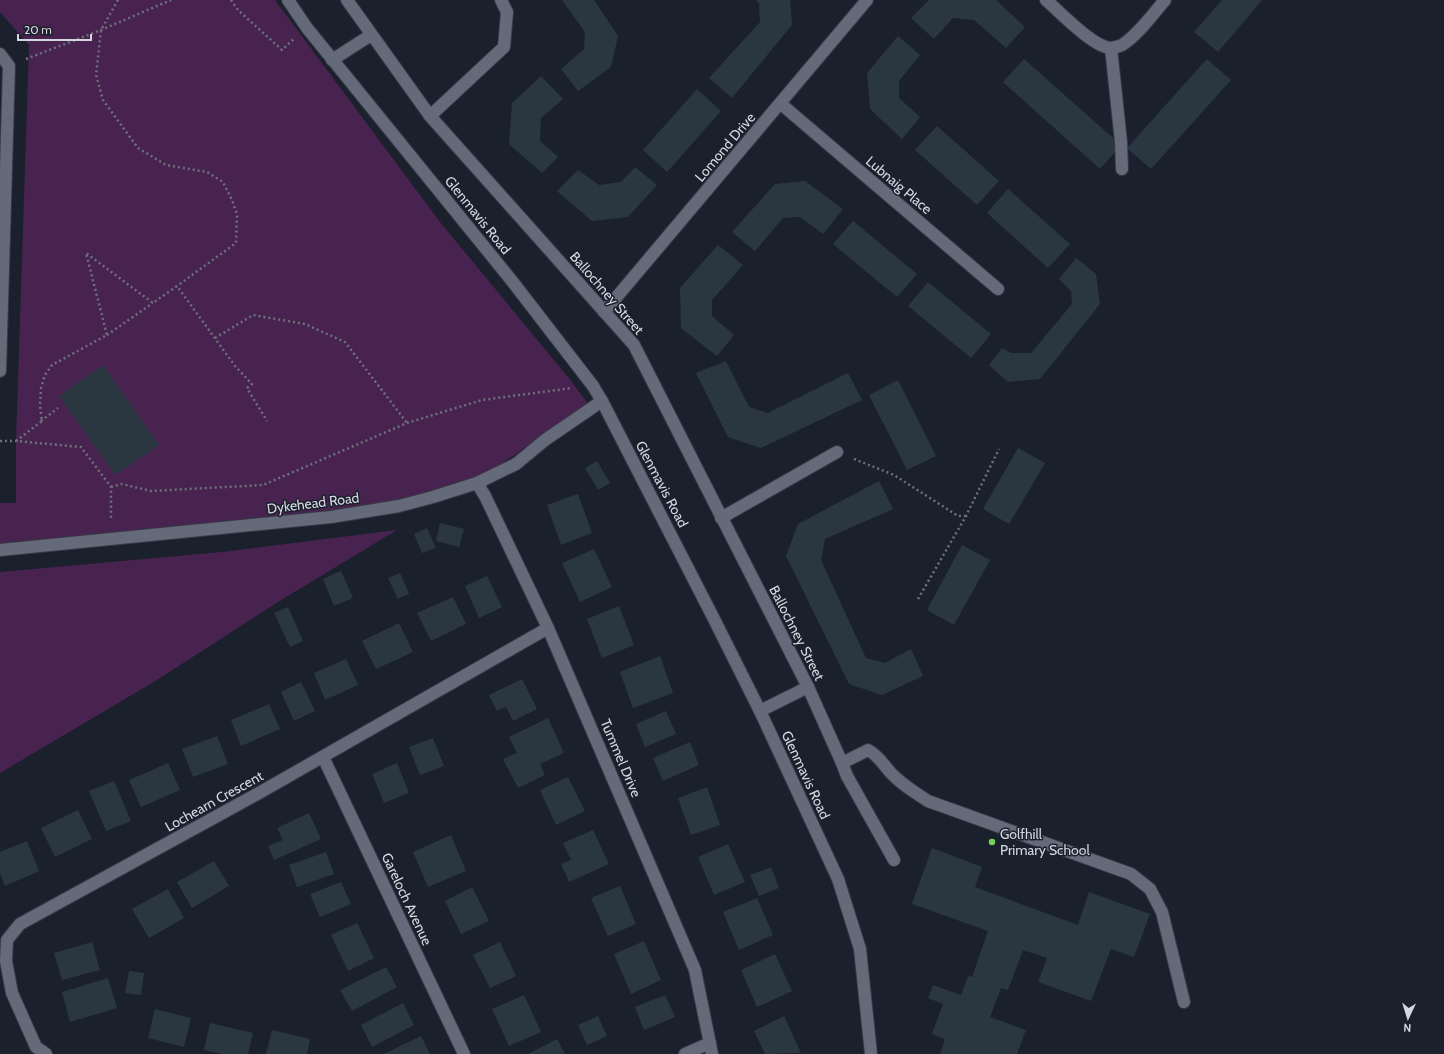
<svg xmlns="http://www.w3.org/2000/svg" width="1444" height="1054" font-family="Cabin,sans-serif">
<rect width="100%" height="100%" fill="#1b202d"/>
<g fill="#48234f">
<path d="M0 0H275L440 222 572 382 588 404 542 435 513 456 474 481 372 510 0 548V503H16V441L29 45 0 12Z"/>
<path d="M397 530 278 602 157 680 0 773V572L222 552Z"/>
</g>
<g fill="#2a3741">
<path d="M562 0H594L618 36 611 67 578 91 561 69 584 49 585 32Z"/>
<path d="M756 0H790L792 25 732 98 709 78 760 22 759 3Z"/>
<path d="M929 0H996L1025 27 1006 48 974 20 953 18 934 39 911 18Z"/>
<path d="M1222 0H1262L1218 52 1194 32Z"/>
<path d="M898 36 920 55 899 81V98L920 117 902 139 870 109 867 73Z"/>
<path d="M1024 59 1121 145 1100 169 1003 82Z"/>
<path d="M1207 59 1231 80 1151 169 1127 148Z"/>
<path d="M541 76 563 99 541 118 540 141 558 157 542 173 509 144 512 103Z"/>
<path d="M697 89 721 111 667 172 643 150Z"/>
<path d="M937 126 999 181 977 205 915 150Z"/>
<path d="M635 167 657 185 628 217 592 221 557 191 578 170 599 185 621 182Z"/>
<path d="M805 181 843 209 823 234 800 217 783 218 755 251 732 232 775 184Z"/>
<path d="M1008 189 1070 244 1048 268 987 213Z"/>
<path d="M853 221 917 274 897 297 833 244Z"/>
<path d="M718 245 743 265 712 300V316L734 335 717 356 681 328 680 288Z"/>
<path d="M1076 258 1096 274 1100 304 1040 379 1008 382 989 365 1002 348 1011 353H1031L1072 304 1071 291 1059 279Z"/>
<path d="M928 282 991 334 971 358 908 306Z"/>
<path d="M726 361 749 407 768 413 848 373 862 400 761 448 728 437 696 373Z"/>
<path d="M103 365 159 445 115 475 59 396Z"/>
<path d="M898 380 936 456 907 470 869 395Z"/>
<path d="M1018 448 1045 463 1009 524 983 509Z"/>
<path d="M597 461 610 483 598 490 585 468Z"/>
<path d="M879 481 893 509 825 539 821 560 866 658 885 663 911 649 923 676 882 695 849 684 786 556 798 524Z"/>
<path d="M578 494 592 533 561 545 547 505Z"/>
<path d="M440 523 464 529 459 547 436 541Z"/>
<path d="M427 528 436 548 422 553 414 534Z"/>
<path d="M962 545 990 560 954 625 927 610Z"/>
<path d="M594 549 612 587 580 602 562 563Z"/>
<path d="M341 571 353 598 334 606 323 579Z"/>
<path d="M400 573 409 594 398 599 388 578Z"/>
<path d="M487 576 502 607 479 618 465 586Z"/>
<path d="M453 597 466 624 431 641 417 613Z"/>
<path d="M619 606 634 645 602 658 587 619Z"/>
<path d="M288 607 303 641 290 647 274 613Z"/>
<path d="M399 623 413 652 376 669 362 641Z"/>
<path d="M660 656 673 693 633 708 620 672Z"/>
<path d="M346 659 358 685 325 700 314 673Z"/>
<path d="M522 679 537 709 513 721 506 707 497 711 489 695Z"/>
<path d="M301 682 315 711 294 721 281 692Z"/>
<path d="M269 704 280 729 241 746 231 720Z"/>
<path d="M666 711 676 734 645 747 636 724Z"/>
<path d="M548 718 564 753 540 764 545 775 518 788 503 759 517 753 509 737Z"/>
<path d="M217 736 228 764 193 777 182 749Z"/>
<path d="M433 738 444 766 420 775 409 747Z"/>
<path d="M690 742 699 765 663 781 653 758Z"/>
<path d="M168 763 180 790 141 807 129 780Z"/>
<path d="M397 763 409 793 384 803 372 774Z"/>
<path d="M568 777 585 811 556 825 540 790Z"/>
<path d="M114 781 131 821 106 831 89 791Z"/>
<path d="M707 787 720 825 691 835 678 798Z"/>
<path d="M78 810 92 839 55 857 41 828Z"/>
<path d="M309 813 321 839 274 860 268 846 283 840 277 828Z"/>
<path d="M593 830 609 864 569 882 561 864 571 860 563 843Z"/>
<path d="M451 835 466 871 428 887 413 852Z"/>
<path d="M27 841 39 871 5 886 0 873V852Z"/>
<path d="M728 844 745 882 714 895 698 857Z"/>
<path d="M932 848 982 867 975 887 1078 925 1089 892 1150 914 1134 957 1111 949 1091 1001 1038 982 1047 958 1023 950 1008 990 1001 988 990 1017 1026 1030 1017 1054H940L945 1039 932 1034 943 1004 928 998 933 985 961 995 968 976 972 977 988 931 912 904Z"/>
<path d="M326 852 334 874 297 887 289 865Z"/>
<path d="M214 861 229 886 192 908 177 882Z"/>
<path d="M771 867 779 888 759 896 750 875Z"/>
<path d="M341 882 351 904 320 917 310 894Z"/>
<path d="M620 886 636 924 608 936 591 898Z"/>
<path d="M472 887 489 921 461 934 445 901Z"/>
<path d="M168 889 184 918 149 938 132 909Z"/>
<path d="M757 898 773 935 739 950 723 912Z"/>
<path d="M357 923 374 958 348 971 331 935Z"/>
<path d="M644 941 661 980 631 994 614 954Z"/>
<path d="M92 942 100 970 62 980 54 953Z"/>
<path d="M500 942 516 976 490 988 473 955Z"/>
<path d="M775 954 792 991 757 1007 741 970Z"/>
<path d="M386 967 397 987 352 1011 340 990Z"/>
<path d="M129 971 144 973 141 995 125 993Z"/>
<path d="M108 978 117 1008 70 1022 62 992Z"/>
<path d="M524 995 541 1032 509 1046 492 1009Z"/>
<path d="M665 995 675 1017 644 1030 635 1007Z"/>
<path d="M403 1003 414 1025 372 1047 361 1025Z"/>
<path d="M155 1009 191 1018 184 1047 148 1038Z"/>
<path d="M598 1016 607 1036 587 1045 578 1025Z"/>
<path d="M784 1016 801 1053 765 1054 754 1031Z"/>
<path d="M210 1023 253 1033 248 1054H223L204 1050Z"/>
<path d="M272 1030 310 1039 307 1054H266Z"/>
<path d="M421 1036 430 1054H384Z"/>
<path d="M557 1039 565 1054H528Z"/>
</g>
<g fill="none" stroke-linecap="round" stroke-linejoin="round">
<defs>
<g id="lane">
<path d="M1111 48 1121 142 1122 169"/>
<path d="M894 860 847 776 842 763 868 750C878 755 883 764 890 772 901 784 914 792 928 801L1131 874 1150 889 1162 912 1184 1002"/>
</g>
<g id="street">
<path d="M347 0 430 116 634 345 808 687 842 763"/>
<path d="M1046 0C1061 13 1092 46 1110 48 1114 48 1119 46 1122 45 1138 35 1153 14 1165 0"/>
<path d="M0 54 9 66 0 371"/>
<path d="M332 60 371 35"/>
<path d="M781 104 998 289"/>
<path d="M430 116 504 47 507 12 501 0"/>
<path d="M604 312 867 0"/>
<path d="M477 483 485 496 548 628 695 970 712 1054"/>
<path d="M721 518 837 452"/>
<path d="M760 711 808 687"/>
<path d="M323 757 464 1054"/>
<path d="M46 1054 36 1047 12 993 6 961 7 940 20 924 259 793 548 628"/>
<path d="M685 1054 710 1043"/>
</g>
<g id="secondary">
<path d="M288 0 307 28 512 281 593 386 602 401 714 619 760 711 838 879 860 949 871 1054"/>
<path d="M0 550 331 517 399 506 433 497 477 483 516 464 545 440 602 401"/>
</g>
</defs>
<use href="#lane" stroke="#373a46" stroke-width="14"/>
<use href="#street" stroke="#373a46" stroke-width="14"/>
<use href="#secondary" stroke="#373a46" stroke-width="14"/>
<g stroke="#6d717c" stroke-width="2.5" stroke-dasharray="2 3" stroke-linecap="butt">
<path d="M118 0 101 30 96 75 103 100 138 148 166 165 207 172 223 182 232 200 237 214 236 243 177 286"/>
<path d="M231 0 238 10 282 50 294 39"/>
<path d="M26 59 101 30 171 0"/>
<path d="M107 335 153 303"/>
<path d="M215 338 253 315 305 324 345 342 407 423"/>
<path d="M41 421 58 408"/>
<path d="M0 441H16L81 447 111 487V520"/>
<path d="M16 441 42 421 40 405 41 388 45 375 52 365 107 335 86 253 153 303 177 286 235 366 252 384 247 388 267 421"/>
<path d="M854 459 894 475 958 516H966"/>
<path d="M111 487 122 484 151 491 263 485 407 423 482 400 572 388"/>
<path d="M918 599 966 516 999 449"/>
</g>
<use href="#lane" stroke="#646a79" stroke-width="12"/>
<use href="#street" stroke="#646a79" stroke-width="12"/>
<use href="#secondary" stroke="#646a79" stroke-width="12"/>
</g>
<circle fill="#74d25b" stroke="#1b202d" stroke-width="1.5" cx="992" cy="842" r="4"/>
<g text-anchor="middle" dominant-baseline="central" stroke-width="3" stroke-linejoin="round" paint-order="stroke">
<g font-size="14" fill="#d4d7e0" stroke="#1b202d">
<text transform="translate(725 147) rotate(-50)">Lomond Drive</text>
<text transform="translate(899 185) rotate(40)">Lubnaig Place</text>
<text transform="translate(478 215) rotate(51)">Glenmavis Road</text>
<text transform="translate(607 293) rotate(49)">Ballochney Street</text>
<text transform="translate(662 484) rotate(62)">Glenmavis Road</text>
<text transform="translate(313 503) rotate(-7)">Dykehead Road</text>
<text transform="translate(797 633) rotate(63)">Ballochney Street</text>
<text transform="translate(621 758) rotate(67)">Tummel Drive</text>
<text transform="translate(806 775) rotate(65)">Glenmavis Road</text>
<text transform="translate(214 801) rotate(-29)">Lochearn Crescent</text>
<text transform="translate(407 899) rotate(65)">Gareloch Avenue</text>
</g>
<g font-size="14" fill="#d4d7e0" stroke="#1b202d" text-anchor="start">
<text x="1000" y="834">Golfhill<tspan x="1000" dy="16">Primary School</tspan></text>
</g>
</g>
<g transform="translate(1408 1018) rotate(184)" stroke="#1b202d" stroke-width="3" paint-order="stroke">
<path d="M0-3L7 15L0 10L-7 15Z" fill="#d4d7e0"/>
<text y="-6" font-size="11" font-weight="bold" text-anchor="middle" fill="#d4d7e0">N</text>
</g>
<path d="M18 34v6h73v-6" fill="none" stroke="#d4d7e0" stroke-width="2"/>
<text x="24" y="34" font-size="12" fill="#d4d7e0" stroke="#1b202d" stroke-width="3" paint-order="stroke">20 m</text>
</svg>
